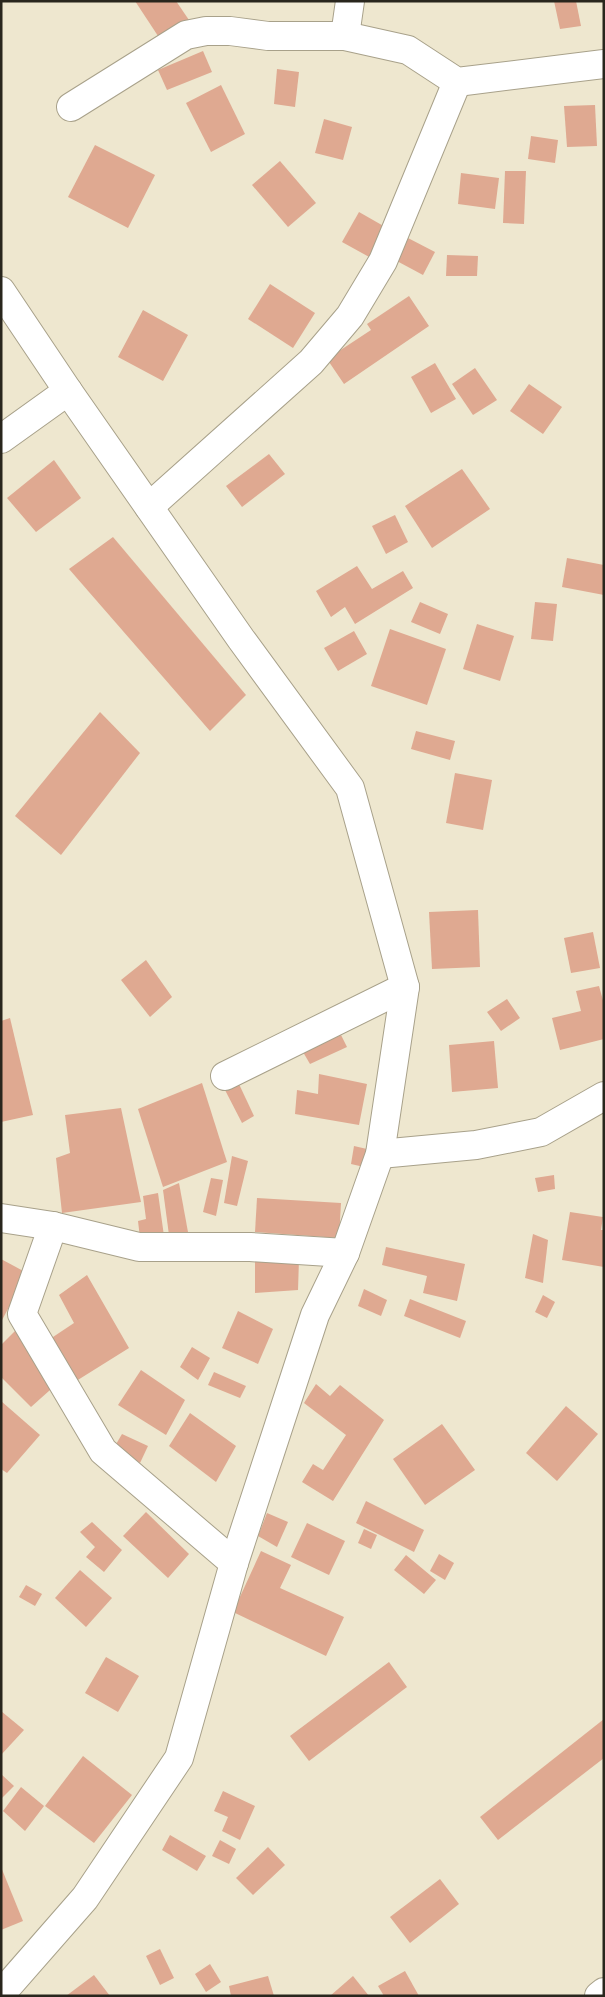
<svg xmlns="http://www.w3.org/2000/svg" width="605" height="1997" font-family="Overpass,sans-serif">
<rect width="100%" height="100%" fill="#eee7cf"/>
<g fill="#dfa991">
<path d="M135 1H176L189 20 160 39Z"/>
<path d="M554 1H576L581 26 560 29Z"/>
<path d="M203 51 212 72 167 90 158 70Z"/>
<path d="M277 69 299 72 295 107 274 104Z"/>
<path d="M221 85 245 134 211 152 186 103Z"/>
<path d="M595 105 597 146 567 147 564 106Z"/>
<path d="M324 119 352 127 343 160 315 153Z"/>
<path d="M531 136 558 140 555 163 528 159Z"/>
<path d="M95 145 155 175 128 228 68 197Z"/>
<path d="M280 161 316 203 288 227 252 185Z"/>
<path d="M505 171H526L524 224 503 223Z"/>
<path d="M461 173 499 178 495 209 458 204Z"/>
<path d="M359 212 387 228 371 258 342 242Z"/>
<path d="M406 237 435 252 423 275 395 260Z"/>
<path d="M447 255 478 256 477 276H446Z"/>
<path d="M270 284 315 313 293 348 248 319Z"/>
<path d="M409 296 429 326 344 384 327 359 371 330 367 324Z"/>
<path d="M143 310 188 335 163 381 118 357Z"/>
<path d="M435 363 456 399 431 413 411 377Z"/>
<path d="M475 368 497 400 473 415 452 384Z"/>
<path d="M529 384 562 407 543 434 510 411Z"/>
<path d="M269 454 285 474 242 507 226 486Z"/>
<path d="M54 460 81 498 36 532 7 498Z"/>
<path d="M462 469 490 509 432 548 405 506Z"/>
<path d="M395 515 408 542 386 554 372 526Z"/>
<path d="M113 537 246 695 210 731 69 569Z"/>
<path d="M567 558 604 565V595L562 587Z"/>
<path d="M357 566 372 589 403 571 413 588 355 624 345 607 331 617 316 591Z"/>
<path d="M420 602 448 614 440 634 411 622Z"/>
<path d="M535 602 557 604 553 641 531 639Z"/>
<path d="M477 624 514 636 500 681 463 669Z"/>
<path d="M390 629 446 649 427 705 371 686Z"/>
<path d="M354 631 367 654 338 671 324 648Z"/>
<path d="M100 712 140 753 61 855 15 816Z"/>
<path d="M416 731 455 741 450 760 411 749Z"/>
<path d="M455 773 492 780 483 830 446 823Z"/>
<path d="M478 910 480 967 432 969 429 912Z"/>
<path d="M593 932 600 968 571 973 564 938Z"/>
<path d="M146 960 172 997 150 1017 121 980Z"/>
<path d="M599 986 604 1004V1039L560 1050 552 1018 581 1011 576 991Z"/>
<path d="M507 999 520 1018 501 1031 487 1012Z"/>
<path d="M10 1018 33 1115 1 1122V1021Z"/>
<path d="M341 1035 347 1047 310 1064 303 1052Z"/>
<path d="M494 1041 498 1088 452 1092 449 1045Z"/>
<path d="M319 1074 367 1084 359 1125 295 1114 297 1090 318 1094Z"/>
<path d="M238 1082 254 1116 242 1123 225 1090Z"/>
<path d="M202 1083 227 1162 163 1187 138 1109Z"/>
<path d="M121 1108 141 1202 62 1213 56 1158 70 1153 65 1115Z"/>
<path d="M354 1146 367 1149 364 1167 351 1164Z"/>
<path d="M232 1156 248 1161 237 1206 224 1203Z"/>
<path d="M554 1175 555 1189 538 1192 535 1178Z"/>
<path d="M211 1178 223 1180 216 1216 203 1212Z"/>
<path d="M179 1183 188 1232 169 1235 163 1190Z"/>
<path d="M158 1193 164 1236 140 1238 138 1221 146 1219 143 1196Z"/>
<path d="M257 1198 341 1203 339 1238 255 1232Z"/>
<path d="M570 1212 603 1217 601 1230H604V1267L562 1260Z"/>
<path d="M533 1234 548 1240 543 1283 525 1278Z"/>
<path d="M386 1247 465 1264 457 1301 423 1293 427 1276 382 1265Z"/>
<path d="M255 1257 299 1258 298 1290 255 1293Z"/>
<path d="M1 1259 27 1273 1 1322Z"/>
<path d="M87 1275 129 1348 73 1383 47 1341 74 1323 59 1295Z"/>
<path d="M364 1289 387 1300 381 1316 358 1306Z"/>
<path d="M543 1295 555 1302 547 1318 535 1312Z"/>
<path d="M410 1299 466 1321 460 1338 404 1316Z"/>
<path d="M238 1311 273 1329 258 1364 222 1348Z"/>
<path d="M17 1329 59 1382 31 1407 1 1377V1345Z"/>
<path d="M192 1347 210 1358 198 1380 180 1367Z"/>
<path d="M141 1370 185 1400 166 1435 118 1405Z"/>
<path d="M214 1372 246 1386 240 1398 208 1385Z"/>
<path d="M316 1384 330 1396 340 1385 384 1420 333 1501 302 1482 313 1464 323 1470 346 1435 304 1403Z"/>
<path d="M1 1401 40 1435 7 1473 1 1469Z"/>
<path d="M566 1406 598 1434 557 1481 526 1453Z"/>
<path d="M190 1413 236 1446 216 1482 169 1446Z"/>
<path d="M442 1424 475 1470 425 1505 393 1459Z"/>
<path d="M122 1434 148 1446 140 1463 115 1446Z"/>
<path d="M366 1501 424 1530 414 1552 356 1523Z"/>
<path d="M146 1512 189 1554 168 1578 123 1536Z"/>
<path d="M267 1513 288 1522 277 1547 258 1536Z"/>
<path d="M92 1522 122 1550 104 1572 86 1557 95 1547 80 1532Z"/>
<path d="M307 1523 345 1541 329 1575 291 1557Z"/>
<path d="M364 1529 377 1535 371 1549 358 1543Z"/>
<path d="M261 1551 291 1565 280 1588 344 1617 326 1656 233 1612Z"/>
<path d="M439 1554 454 1563 445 1580 430 1571Z"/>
<path d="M406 1555 436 1580 424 1594 394 1570Z"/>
<path d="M80 1570 112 1598 86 1627 55 1598Z"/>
<path d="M26 1585 42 1594 35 1606 19 1597Z"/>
<path d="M106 1657 139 1676 118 1712 85 1693Z"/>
<path d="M389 1662 407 1687 309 1761 290 1736Z"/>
<path d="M1 1711 24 1730 1 1755Z"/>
<path d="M604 1719V1758L498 1840 480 1817Z"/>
<path d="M83 1756 132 1795 94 1843 45 1806Z"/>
<path d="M1 1774 14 1786 1 1799Z"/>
<path d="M21 1787 44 1806 25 1831 3 1811Z"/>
<path d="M223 1791 255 1806 240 1840 222 1831 228 1817 214 1811Z"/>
<path d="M170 1835 206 1856 197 1871 162 1850Z"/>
<path d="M220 1840 236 1849 229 1864 212 1856Z"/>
<path d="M268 1847 285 1865 253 1895 236 1878Z"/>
<path d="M1 1867 23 1921 1 1930Z"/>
<path d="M440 1879 459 1904 410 1943 390 1917Z"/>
<path d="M160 1949 174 1978 160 1985 146 1956Z"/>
<path d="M210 1964 221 1982 206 1992 195 1974Z"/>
<path d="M405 1971 419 1996H384L378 1986Z"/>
<path d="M94 1975 110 1996H66Z"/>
<path d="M268 1976 274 1996H231L229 1986Z"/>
<path d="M353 1976 369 1996H330Z"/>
</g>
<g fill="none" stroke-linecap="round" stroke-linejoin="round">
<defs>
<g id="minor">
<path d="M345 36 350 1"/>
<path d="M71 107 186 35 206 31H230L268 36H345L408 50 457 82 604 64"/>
<path d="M1 291 68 391 241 639 350 788 405 987 380 1154 345 1253 315 1315 234 1563 179 1758 85 1898 1 1994"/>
<path d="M1 439 68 391"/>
<path d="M149 507 311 362 350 316 383 261 457 82"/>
<path d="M225 1076 405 987"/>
<path d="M380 1154 476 1145 541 1132 604 1096"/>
<path d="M1 1218 53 1226 139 1247H250L345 1253"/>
<path d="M53 1226 22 1314 103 1451 234 1563"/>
<path d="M599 1996 604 1992"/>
</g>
</defs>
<use href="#minor" stroke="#a8a18a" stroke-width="30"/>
<use href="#minor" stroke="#fff" stroke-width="28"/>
</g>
<rect width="605" height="1997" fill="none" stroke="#29261d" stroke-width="5"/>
</svg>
